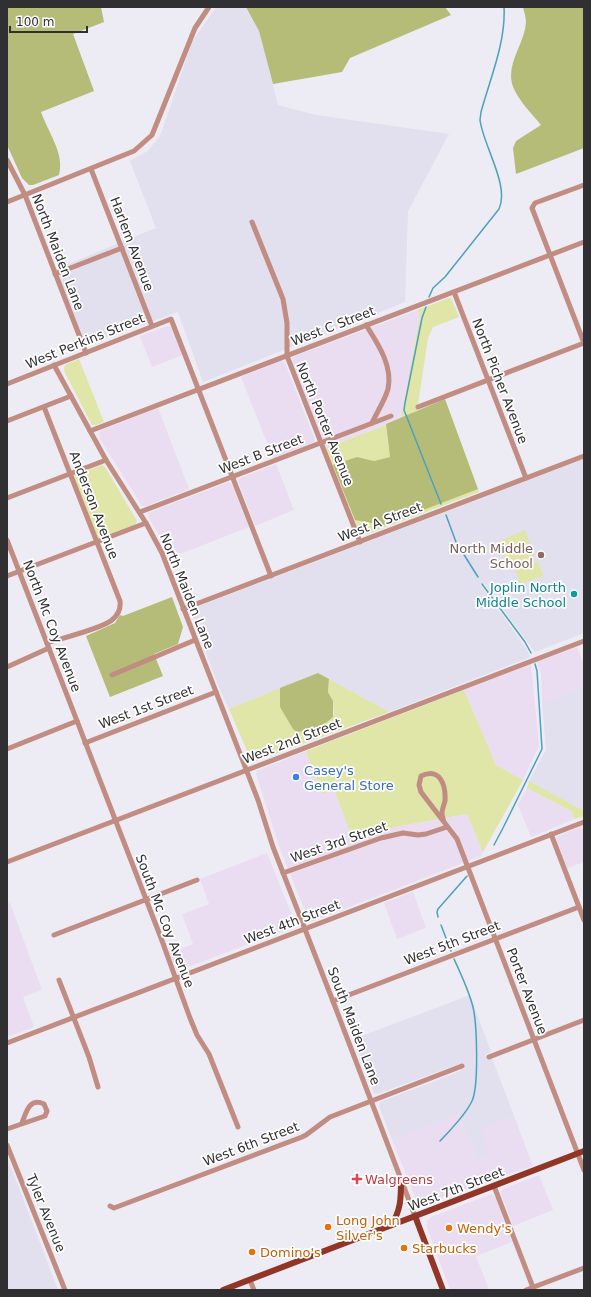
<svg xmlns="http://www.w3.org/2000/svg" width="591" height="1297" font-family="'DejaVu Sans',sans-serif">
<rect width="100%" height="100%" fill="#edebf4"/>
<g fill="#eaddf1">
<path d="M418 310 420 317 401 418 386 424V425L326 448 292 361V358L295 356Z"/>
<path d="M167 326 172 327 183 355 152 367 140 336Z"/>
<path d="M281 361H283L285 363 315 440 314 442 273 458 241 377Z"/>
<path d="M158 408 189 489 146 506H142L100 439 99 433 102 430Z"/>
<path d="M276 464 294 510 255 526 238 481V479Z"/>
<path d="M229 482 233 485 249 527 170 558 164 544 149 518 148 513Z"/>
<path d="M577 647 584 665V687L542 703 541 673 537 662Z"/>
<path d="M531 664 539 746 523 780 496 765 464 690Z"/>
<path d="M306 751 322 794 334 790 354 842 395 827 467 814 483 852 481 856 313 921H309L279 846 256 774 257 771 259 770Z"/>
<path d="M527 788 571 811 575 819 531 837 518 805Z"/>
<path d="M581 827 584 834V862L567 868 556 838 558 836Z"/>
<path d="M267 853 295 923 294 927 177 971 169 953 193 944 182 914 209 904 200 879Z"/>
<path d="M413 892 426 928 397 939 384 903Z"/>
<path d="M10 903 42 990 23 997 34 1027 7 1037V904Z"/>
<path d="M459 1114 477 1158 479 1128 514 1116 533 1166 485 1182 425 1204H418L392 1140Z"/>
<path d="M539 1175 553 1210 513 1226 501 1194V1191L503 1189Z"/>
<path d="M492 1194 496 1198 512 1242 476 1256 489 1290H450L427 1227V1221L431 1217Z"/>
</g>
<g fill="#e2dfee">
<path d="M216 7H246L259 31 278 105 316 115 449 134 408 211 405 302 203 382 178 312 85 345 56 269 156 228 130 161 148 151 161 134 192 42Z"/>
<path d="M584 459V633L535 652 484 583 480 584 526 648 530 657 389 712 318 673 229 709 218 685 192 615 191 612 194 608Z"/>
<path d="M584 687V811L529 781 546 750 542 703Z"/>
<path d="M470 995 491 1052 485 1055 487 1060 492 1058 514 1116 480 1128 489 1153 477 1158 459 1114 392 1140 379 1106 380 1102 461 1071 459 1064 377 1094 374 1093 354 1039Z"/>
<path d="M7 1157 58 1290H7Z"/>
</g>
<g fill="#dfe6a8">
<path d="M449 298H451L459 317 433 327 428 338 418 404V410L401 418 420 317 418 310Z"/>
<path d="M79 359 104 422 96 425H92L91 423 64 371 65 365Z"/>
<path d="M386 425 388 444 391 457 374 461 357 457 478 489 479 492 362 536H361L326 448Z"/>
<path d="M102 465 105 467 137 521 135 525 98 538 73 476Z"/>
<path d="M525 530 534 555 532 558 508 567 503 556 499 542 500 541Z"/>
<path d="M538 561 543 576 520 584 515 570Z"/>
<path d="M329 679 389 712 256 761 251 760 229 709 280 688V703L328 722 333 717 334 714 333 701 328 692Z"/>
<path d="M464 690 496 765 523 780 483 852 467 814 395 827 354 842 334 790 322 794 306 751Z"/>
<path d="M529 781 584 811V816L575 819 571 811 527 788Z"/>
</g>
<g fill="#b5bc78">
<path d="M7 7H101L104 22 73 34 94 91 41 112C48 132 65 154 59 175L33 185H29L22 178 7 145Z"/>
<path d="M246 7H445L451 15 350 58 342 72 273 84 259 31Z"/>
<path d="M523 7H584V148L516 174 513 148 516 141 541 125C532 114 521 103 515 91 502 67 525 45 526 22 526 17 524 12 523 7Z"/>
<path d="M445 399 478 489 384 525 355 520 333 465 357 457 374 461 390 457 386 424Z"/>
<path d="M172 597 183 627 178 644 154 654 163 676 110 697 86 636 115 623 120 615 123 616Z"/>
<path d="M318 673 329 679 328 692 333 701V717C323 727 310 730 297 732L293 729 280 707V688Z"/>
</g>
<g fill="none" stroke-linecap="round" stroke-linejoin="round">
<g stroke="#4da1bb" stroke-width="1.5">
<path d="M429 297 433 288 445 277 499 209C510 186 483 145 480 120L481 112C490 79 506 42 504 7"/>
<path d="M426 307 422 318 405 403 404 410 441 504"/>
<path d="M446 515 456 542 478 577"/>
<path d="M482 584 525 642 531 653"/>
<path d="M494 845 503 828 542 749 537 671 535 664"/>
<path d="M438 917 437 912 438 909 467 876"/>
<path d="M441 925 451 951"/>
<path d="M440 1141C451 1129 465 1116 472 1101 479 1086 477 1024 473 1007 469 991 461 974 454 959"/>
</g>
<g stroke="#c18c81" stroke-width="5">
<path d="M7 160 25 195 86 353"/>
<path d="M91 169 152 326"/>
<path d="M584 185 535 203 532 208 584 343"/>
<path d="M7 202 134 151 152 135 195 28 209 7"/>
<path d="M252 222 283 299 287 323V356L360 542"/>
<path d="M55 274 122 248"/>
<path d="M454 292 526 478"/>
<path d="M366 325C378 344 393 366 388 389 385 400 377 412 372 423"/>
<path d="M54 365 106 460 146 523 162 553 258 800 273 847 336 1009 415 1216"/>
<path d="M7 384 171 319 271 576"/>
<path d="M44 407 120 601C121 609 118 615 112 620 101 629 62 638 47 643"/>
<path d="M418 407 584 343"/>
<path d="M7 421 71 396"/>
<path d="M90 431 584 242"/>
<path d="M7 498 106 460"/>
<path d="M140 512 391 416"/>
<path d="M7 540 161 938 190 1018 197 1035 209 1054 238 1127"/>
<path d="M7 576 146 523"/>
<path d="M183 609 584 456"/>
<path d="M7 667 49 648"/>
<path d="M112 675 195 640"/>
<path d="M85 743 216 692"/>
<path d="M7 749 77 721"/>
<path d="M444 822C443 819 442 816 442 813 442 809 444 805 445 801 446 785 440 767 421 776L419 785 421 792 457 839 584 1170"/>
<path d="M551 834 584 920"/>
<path d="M7 862 584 641"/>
<path d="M283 873 381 838 403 833 418 835 426 834 447 827"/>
<path d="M54 935 197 880"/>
<path d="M59 980 89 1057 98 1087"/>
<path d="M333 1001 579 907"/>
<path d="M7 1043 584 822"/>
<path d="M489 1057 584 1020"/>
<path d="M7 1129 45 1116 47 1111 44 1104C29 1097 26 1113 22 1123"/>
<path d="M7 1145 65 1290"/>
<path d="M494 1186 534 1290"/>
<path d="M110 1206 114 1208 302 1137 306 1135 330 1117 462 1066"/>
<path d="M250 1280 254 1290"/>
<path d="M526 1290 584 1268"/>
</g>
<g stroke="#913627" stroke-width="6">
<path d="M415 1216 443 1290"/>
<path d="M391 1225C401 1211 401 1197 401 1181"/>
<path d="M223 1290 584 1151"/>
</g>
</g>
<circle fill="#8d6e63" stroke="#fff" stroke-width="1.5" cx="541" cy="555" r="4"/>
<circle fill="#0f9aa8" stroke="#fff" stroke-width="1.5" cx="574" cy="594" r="4"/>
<circle fill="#3f7fe0" stroke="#fff" stroke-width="1.5" cx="296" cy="777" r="4"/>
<path fill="#e0444e" stroke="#fff" stroke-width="1.5" d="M355 1173h4v4h4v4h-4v4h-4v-4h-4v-4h4z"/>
<g fill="#e8710a" stroke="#fff" stroke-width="1.5">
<circle cx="328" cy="1227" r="4"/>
<circle cx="449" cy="1228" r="4"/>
<circle cx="404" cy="1248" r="4"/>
<circle cx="252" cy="1252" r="4"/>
</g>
<g text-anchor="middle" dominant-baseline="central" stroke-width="3.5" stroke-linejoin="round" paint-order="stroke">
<g font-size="13" fill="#302f32" stroke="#fff">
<text transform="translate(132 244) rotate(69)">Harlem Avenue</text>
<text transform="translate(58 252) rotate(69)">North Maiden Lane</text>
<text transform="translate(333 326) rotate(-21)">West C Street</text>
<text transform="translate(85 341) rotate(-22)">West Perkins Street</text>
<text transform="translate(500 381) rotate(69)">North Picher Avenue</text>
<text transform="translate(325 424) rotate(68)">North Porter Avenue</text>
<text transform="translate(261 454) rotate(-21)">West B Street</text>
<text transform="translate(94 505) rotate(69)">Anderson Avenue</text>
<text transform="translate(380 522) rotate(-21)">West A Street</text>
<text transform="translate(187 591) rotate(68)">North Maiden Lane</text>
<text transform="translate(52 626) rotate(69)">North Mc Coy Avenue</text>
<text transform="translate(146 707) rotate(-21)">West 1st Street</text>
<text transform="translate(292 741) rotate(-21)">West 2nd Street</text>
<text transform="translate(339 842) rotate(-19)">West 3rd Street</text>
<text transform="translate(165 921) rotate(69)">South Mc Coy Avenue</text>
<text transform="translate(292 922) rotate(-21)">West 4th Street</text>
<text transform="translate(452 943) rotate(-21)">West 5th Street</text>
<text transform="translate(527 991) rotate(69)">Porter Avenue</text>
<text transform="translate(354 1026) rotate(69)">South Maiden Lane</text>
<text transform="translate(251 1144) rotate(-21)">West 6th Street</text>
<text transform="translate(456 1189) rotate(-21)">West 7th Street</text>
<text transform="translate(46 1213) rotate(68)">Tyler Avenue</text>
</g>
<g font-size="13" fill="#785e54" stroke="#fff" text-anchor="end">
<text x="533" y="548">North Middle<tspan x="533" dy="15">School</tspan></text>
</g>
<g font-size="13" fill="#0d838f" stroke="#fff" text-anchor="end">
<text x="566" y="587">Joplin North<tspan x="566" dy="15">Middle School</tspan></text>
</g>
<g font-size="13" fill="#366cbe" stroke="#fff" text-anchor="start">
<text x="304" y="770">Casey's<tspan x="304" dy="15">General Store</tspan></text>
</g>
<g font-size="13" fill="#be3a42" stroke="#fff" text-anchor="start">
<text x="365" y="1179">Walgreens</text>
</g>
<g font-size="13" fill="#c56008" stroke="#fff" text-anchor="start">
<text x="336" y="1220">Long John<tspan x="336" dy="15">Silver's</tspan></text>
<text x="457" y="1228">Wendy's</text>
<text x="412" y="1248">Starbucks</text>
<text x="260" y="1252">Domino's</text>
</g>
</g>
<rect width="591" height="1297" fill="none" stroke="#302f32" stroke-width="16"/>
<path d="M10 26v6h77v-6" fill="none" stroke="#302f32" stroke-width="2"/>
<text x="16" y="26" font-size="12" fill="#302f32" stroke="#ffffff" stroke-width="3" paint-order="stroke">100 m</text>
</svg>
